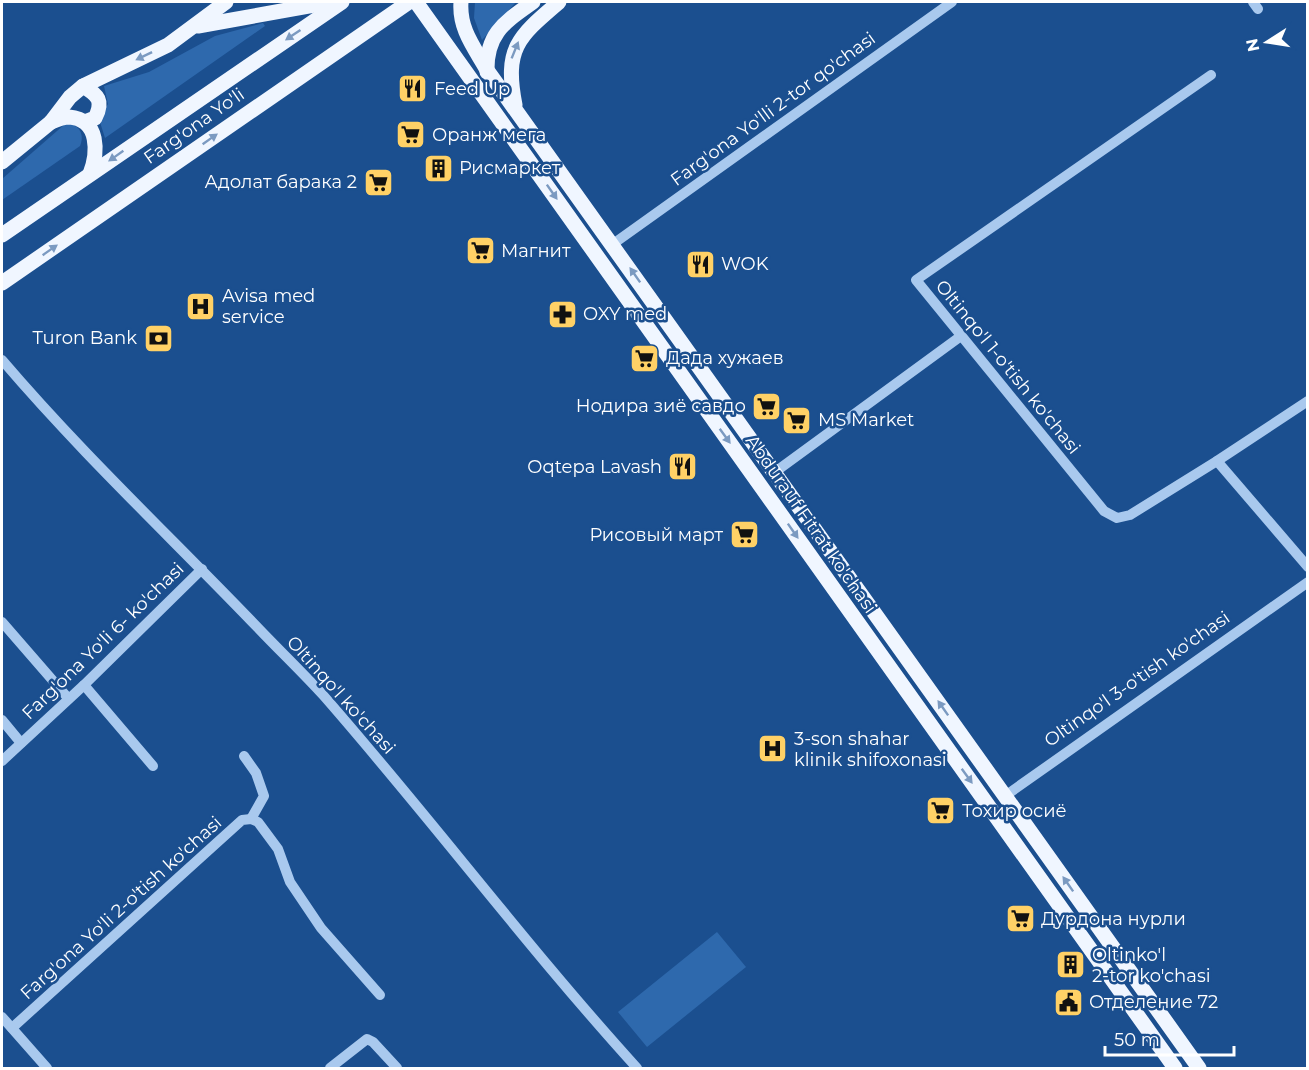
<svg xmlns="http://www.w3.org/2000/svg" width="1309" height="1070" font-family="Montserrat,sans-serif">
<rect width="100%" height="100%" fill="#1b4f8f"/>
<g fill="#2e69ad">
<path d="M475 2H516L482 40 474 18Z"/>
<path d="M263 23 265 26 105 138 99 119 108 104 104 86 149 72 215 36Z"/>
<path d="M65 124C79 123 85 134 80 146L2 200V179Z"/>
<path d="M717 932 746 967 647 1047 618 1012Z"/>
</g>
<g fill="none" stroke-linecap="round" stroke-linejoin="round">
<g stroke="#a9c9ee" stroke-width="10">
<path d="M1253 2 1258 9"/>
<path d="M1211 75 916 280 1104 511 1117 518 1130 515 1217 461 1308 401"/>
<path d="M613 244 952 2"/>
<path d="M2 360C83 455 174 540 260 630 281 652 303 673 323 695 430 817 528 948 637 1068"/>
<path d="M1217 461 1308 567"/>
<path d="M775 472 961 336"/>
<path d="M2 622 68 698"/>
<path d="M84 685 153 766"/>
<path d="M2 720 21 743"/>
<path d="M244 756 256 773 264 796 251 819"/>
<path d="M2 761 84 685 202 569"/>
<path d="M1005 796 1308 582"/>
<path d="M2 1017 47 1068"/>
<path d="M12 1028 242 820 251 819 258 822 278 849 290 882 321 928 380 995"/>
<path d="M330 1068 367 1039 373 1042 397 1068"/>
</g>
<g stroke="#f0f6ff" stroke-width="15">
<path d="M416 2 1175 1068"/>
<path d="M461 2C459 29 474 47 487 70L1199 1068"/>
<path d="M198 26 331 2"/>
<path d="M487 72C486 33 505 22 533 2"/>
<path d="M83 86C98 95 104 101 95 118L85 122"/>
<path d="M515 105C504 48 518 37 559 2"/>
<path d="M51 122C56 120 64 117 69 117 100 119 98 153 90 174"/>
<path d="M2 162 51 122 70 97 83 86 168 45 226 2"/>
<path d="M2 235 342 2"/>
<path d="M2 283 409 2"/>
</g>
</g>
<defs><path id="oneway-solid" d="M-6-.8H1V-3.2L6.5 0L1 3.2V.8H-6Z" transform="scale(1.5)"/></defs>
<g fill="#7b9ac1">
<use href="#oneway-solid" transform="translate(293 35) rotate(146)"/>
<use href="#oneway-solid" transform="translate(515 50) rotate(-68)"/>
<use href="#oneway-solid" transform="translate(144 56) rotate(154)"/>
<use href="#oneway-solid" transform="translate(210 139) rotate(-35)"/>
<use href="#oneway-solid" transform="translate(116 156) rotate(145)"/>
<use href="#oneway-solid" transform="translate(552 192) rotate(55)"/>
<use href="#oneway-solid" transform="translate(50 250) rotate(-35)"/>
<use href="#oneway-solid" transform="translate(635 275) rotate(-125)"/>
<use href="#oneway-solid" transform="translate(725 436) rotate(54)"/>
<use href="#oneway-solid" transform="translate(793 531) rotate(55)"/>
<use href="#oneway-solid" transform="translate(943 708) rotate(-125)"/>
<use href="#oneway-solid" transform="translate(967 776) rotate(54)"/>
<use href="#oneway-solid" transform="translate(1068 884) rotate(-125)"/>
</g>
<defs>
<symbol id="restaurant-square" viewBox="-11 -11 22 22"><rect x="-9" y="-9" width="18" height="18" rx="4" fill="#ffd166" stroke="#1b4f8f"/><path d="M-5-6h1v4h1v-4h1v4h1v-4h1v5L-1.5 .5V6h-2V.5L-5-1ZM5-6V6H3V1.5H1.5Q1.5-4 5-6Z" fill="#111"/></symbol>
<symbol id="supermarket-square" viewBox="-11 -11 22 22"><rect x="-9" y="-9" width="18" height="18" rx="4" fill="#ffd166" stroke="#1b4f8f"/><path d="M-6-5.5h2.5l.6 2H6L4.5 2H-2.5L-4.4-4H-6ZM-1.5 3.2a1.3 1.3 0 1 0 .1 0ZM3 3.2a1.3 1.3 0 1 0 .1 0Z" fill="#111"/></symbol>
<symbol id="building-square" viewBox="-11 -11 22 22"><rect x="-9" y="-9" width="18" height="18" rx="4" fill="#ffd166" stroke="#1b4f8f"/><path d="M-4-6H4V6H1V3H-1V6H-4ZM-2.5-4.3h1.7v1.8h-1.7ZM.8-4.3h1.7v1.8H.8ZM-2.5-1h1.7V.8h-1.7ZM.8-1h1.7V.8H.8Z" fill="#111"/></symbol>
<symbol id="hospital-square" viewBox="-11 -11 22 22"><rect x="-9" y="-9" width="18" height="18" rx="4" fill="#ffd166" stroke="#1b4f8f"/><path d="M-5-5h3v3.5h4V-5h3V5h-3V1.5h-4V5h-3Z" fill="#111"/></symbol>
<symbol id="pharmacy-square" viewBox="-11 -11 22 22"><rect x="-9" y="-9" width="18" height="18" rx="4" fill="#ffd166" stroke="#1b4f8f"/><path d="M-2-6h4v4h4v4h-4v4h-4v-4h-4v-4h4Z" fill="#111"/></symbol>
<symbol id="bank-square" viewBox="-11 -11 22 22"><rect x="-9" y="-9" width="18" height="18" rx="4" fill="#ffd166" stroke="#1b4f8f"/><path d="M-6-4H6V4H-6ZM0-2.3a2.3 2.3 0 1 0 0 4.6a2.3 2.3 0 1 0 0-4.6Z" fill="#111"/></symbol>
<symbol id="civic-square" viewBox="-11 -11 22 22"><rect x="-9" y="-9" width="18" height="18" rx="4" fill="#ffd166" stroke="#1b4f8f"/><path d="M-.6-6.5H3V-4.5H.6V-3L4-1V1h2V6H-6V1h2V-1L-.6-3ZM-1.2 2.5V6h2.4V2.5Z" fill="#111"/></symbol>
</defs>
<g fill-rule="evenodd">
<use href="#restaurant-square" x="396" y="72" width="33" height="33"/>
<use href="#supermarket-square" x="394" y="118" width="33" height="33"/>
<use href="#building-square" x="422" y="152" width="33" height="33"/>
<use href="#supermarket-square" x="362" y="166" width="33" height="33"/>
<use href="#supermarket-square" x="464" y="234" width="33" height="33"/>
<use href="#restaurant-square" x="684" y="248" width="33" height="33"/>
<use href="#hospital-square" x="184" y="290" width="33" height="33"/>
<use href="#pharmacy-square" x="546" y="298" width="33" height="33"/>
<use href="#bank-square" x="142" y="322" width="33" height="33"/>
<use href="#supermarket-square" x="628" y="342" width="33" height="33"/>
<use href="#supermarket-square" x="750" y="390" width="33" height="33"/>
<use href="#supermarket-square" x="780" y="404" width="33" height="33"/>
<use href="#restaurant-square" x="666" y="450" width="33" height="33"/>
<use href="#supermarket-square" x="728" y="518" width="33" height="33"/>
<use href="#hospital-square" x="756" y="732" width="33" height="33"/>
<use href="#supermarket-square" x="924" y="794" width="33" height="33"/>
<use href="#supermarket-square" x="1004" y="902" width="33" height="33"/>
<use href="#building-square" x="1054" y="948" width="33" height="33"/>
<use href="#civic-square" x="1052" y="986" width="33" height="33"/>
</g>
<g text-anchor="middle" dominant-baseline="central" stroke-width="5" stroke-linejoin="round" paint-order="stroke">
<g font-size="18" fill="#fff" stroke="#1b4f8f" text-anchor="start">
<text x="434" y="89">Feed Up</text>
<text x="432" y="135">Оранж мега</text>
<text x="459" y="168">Рисмаркет</text>
<text x="357" y="182" text-anchor="end">Адолат барака 2</text>
<text x="501" y="251">Магнит</text>
<text x="721" y="264">WOK</text>
<text x="222" y="296">Avisa med<tspan x="222" dy="21">service</tspan></text>
<text x="583" y="314">OXY med</text>
<text x="137" y="338" text-anchor="end">Turon Bank</text>
<text x="666" y="358">Дада хужаев</text>
<text x="746" y="406" text-anchor="end">Нодира зиё савдо</text>
<text x="818" y="420">MS Market</text>
<text x="662" y="467" text-anchor="end">Oqtepa Lavash</text>
<text x="723" y="535" text-anchor="end">Рисовый март</text>
<text x="794" y="739">3-son shahar<tspan x="794" dy="21">klinik shifoxonasi</tspan></text>
<text x="962" y="811">Тохир осиё</text>
<text x="1041" y="919">Дурдона нурли</text>
<text x="1092" y="955">Oltinko'l<tspan x="1092" dy="21">2-tor ko'chasi</tspan></text>
<text x="1089" y="1002">Отделение 72</text>
</g>
<g font-size="18" fill="#fff" stroke="#1b4f8f">
<text transform="translate(773 109) rotate(-36)">Farg'ona Yo'lli 2-tor qo'chasi</text>
<text transform="translate(194 126) rotate(-35)">Farg'ona Yo'li</text>
<text transform="translate(1008 367) rotate(51)">Oltinqo'l 1-o'tish ko'chasi</text>
<text transform="translate(811 524) rotate(55)">Abdurauf Fitrat ko'chasi</text>
<text transform="translate(103 641) rotate(-44)">Farg'ona Yo'li 6- ko'chasi</text>
<text transform="translate(1137 679) rotate(-35)">Oltinqo'l 3-o'tish ko'chasi</text>
<text transform="translate(341 695) rotate(48)">Oltinqo'l ko'chasi</text>
<text transform="translate(121 908) rotate(-42)">Farg'ona Yo'li 2-o'tish ko'chasi</text>
</g>
</g>
<rect width="1309" height="1070" fill="none" stroke="#ffffff" stroke-width="6"/>
<g transform="translate(1267 42) rotate(258)" stroke="#1b4f8f" stroke-width="4.5" paint-order="stroke">
<path d="M0-4.5L10 22L0 15L-10 22Z" fill="#ffffff"/>
<text y="-9" font-size="16" font-weight="bold" text-anchor="middle" fill="#ffffff">N</text>
</g>
<path d="M1105 1046v9h129v-9" fill="none" stroke="#ffffff" stroke-width="3"/>
<text x="1114" y="1046" font-size="18" fill="#ffffff" stroke="#1b4f8f" stroke-width="4.5" paint-order="stroke">50 m</text>
</svg>
